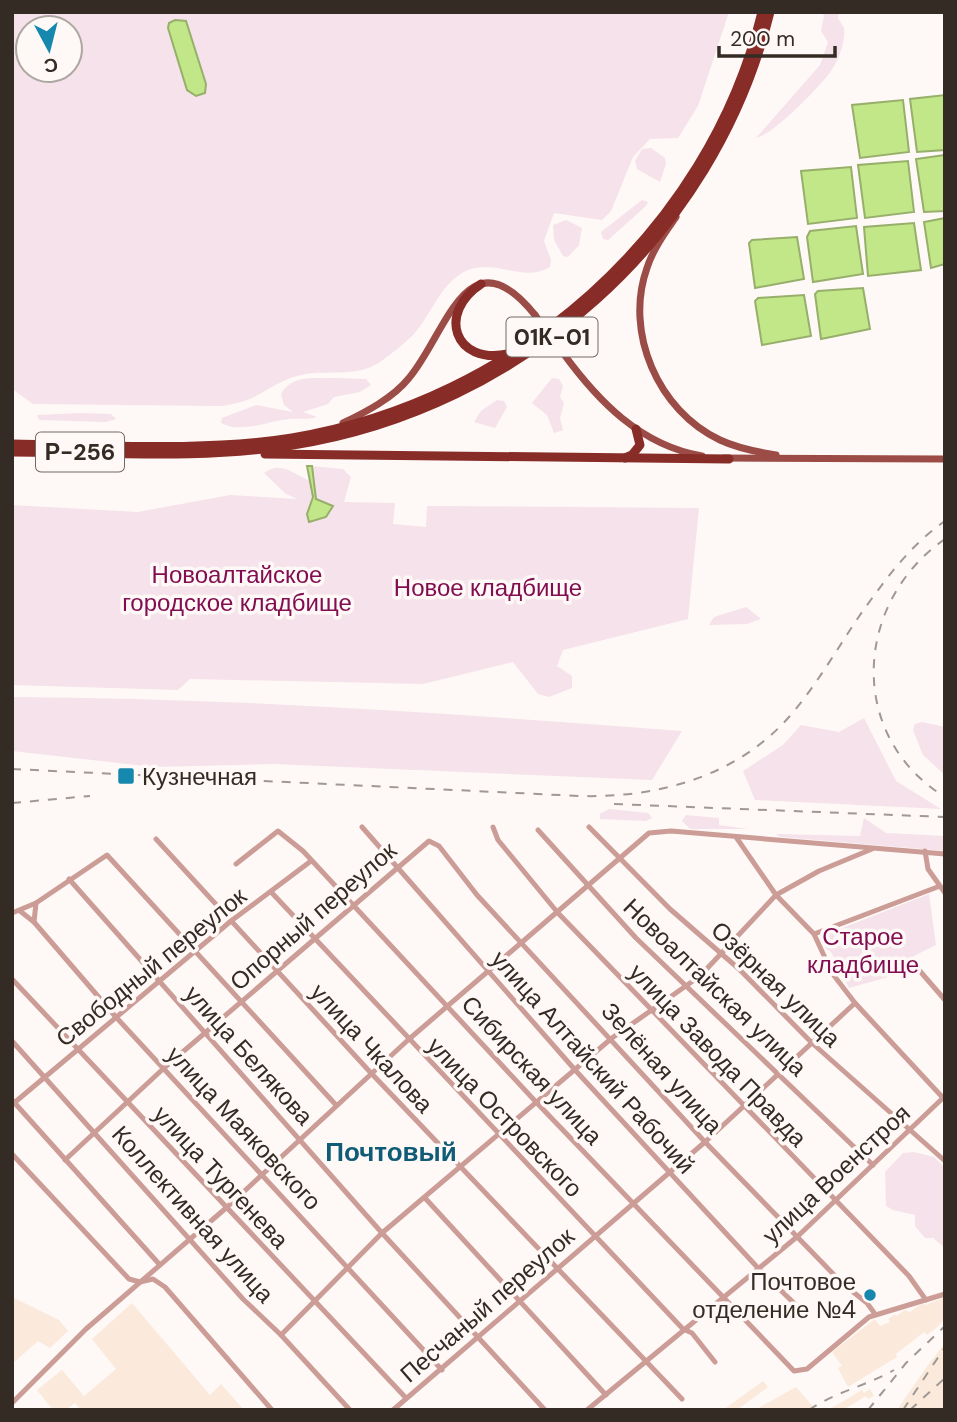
<svg xmlns="http://www.w3.org/2000/svg" width="957" height="1422" font-family="'DM Sans',sans-serif">
<rect width="100%" height="100%" fill="#fef9f6"/>
<g fill="#fbeadc">
<path d="M12 1297 59 1320 68 1331 50 1348 38 1341 12 1364Z"/>
<path d="M945 1297V1319L936 1328 927 1335 924 1332 896 1354 897 1357 848 1387 838 1368 842 1366 832 1352 875 1319 880 1326 890 1322 888 1319 895 1314 896 1316 905 1310 910 1312 923 1303 925 1305Z"/>
<path d="M132 1303 210 1395 221 1384 244 1410H81L75 1403 66 1410H53L37 1390 62 1370 84 1396 116 1369 92 1339Z"/>
<path d="M945 1343V1410H897L928 1365Z"/>
<path d="M763 1381 768 1387 737 1410H723Z"/>
<path d="M796 1387 816 1410H756L760 1407Z"/>
<path d="M870 1389 874 1396 868 1399 866 1396 843 1410H828L862 1390 864 1393Z"/>
</g>
<g fill="#f6e2ea" fill-rule="evenodd">
<path d="M12 12H729L698 106 678 138 650 139 633 157 611 211 602 220 554 213 544 241 551 260 550 267C523 283 497 259 468 270 440 282 432 315 413 335 403 345 391 354 380 362 355 379 324 368 297 376 281 380 268 390 254 397 244 402 233 404 223 406L33 404 12 389ZM28 28H70V70H28Z"/>
<path d="M822 12H839L838 18 844 28C846 42 838 62 829 74 816 90 774 134 756 138L820 65 828 42 821 31 824 16Z"/>
<path d="M651 148 665 158 666 164 660 182 637 169 635 161 642 149Z"/>
<path d="M642 200 648 202 646 206 608 240 603 239 601 232Z"/>
<path d="M566 220 582 228 579 245 568 257 563 256 554 240 553 225Z"/>
<path d="M334 378 366 379 371 385 360 392 334 397 328 404 303 412 317 417C307 420 299 418 289 419 267 421 242 434 221 423L222 418 256 405 293 412 284 405 281 394C293 374 313 379 334 378Z"/>
<path d="M552 378 559 379 563 386 560 397 564 403 560 418 563 430 554 433 547 415 532 403Z"/>
<path d="M497 400 504 401 507 407 495 428 474 422 481 411Z"/>
<path d="M78 413 111 414 116 419 106 422 39 420 37 415Z"/>
<path d="M312 466 343 469 351 477 344 502 395 503 393 524 426 527 427 506 699 508 688 619 563 650 557 666 572 676V688L549 697 538 694 513 662 423 684 190 679 178 690 12 685V505L138 512 230 495 297 499 286 494 264 473C282 460 294 475 310 481L313 500 316 494Z"/>
<path d="M746 607 761 619 747 624 709 625 714 617Z"/>
<path d="M12 697C236 698 459 714 682 731L652 780 274 764 154 767 12 751Z"/>
<path d="M864 718 896 781 941 809 755 800 743 771 783 745 801 725 839 732Z"/>
<path d="M922 722 945 727V775L923 755 913 730 915 724Z"/>
<path d="M609 809 648 813 652 818 646 821 600 819V814Z"/>
<path d="M686 815 719 818V825L748 829H690L682 821Z"/>
<path d="M864 818 886 833 945 836V851L780 837 776 834 860 836Z"/>
<path d="M929 894 936 945 910 958 902 969 885 978 849 988 831 952 826 949 822 936Z"/>
<path d="M914 1152 934 1157 945 1168V1248L933 1238H925L915 1226V1215L893 1210 886 1206 885 1172 903 1153Z"/>
</g>
<g fill="#c2e789" stroke="#97af6b" stroke-width="2">
<path d="M175 20 186 21 206 84 205 93 196 96 187 90 168 28 169 23Z"/>
<path d="M945 95V150L917 152 910 99Z"/>
<path d="M903 100 909 152 860 158 852 105Z"/>
<path d="M945 155V211L924 212 916 159Z"/>
<path d="M908 161 914 212 865 218 858 165Z"/>
<path d="M851 167 857 218 808 224 801 171Z"/>
<path d="M945 218V264L931 268 924 222Z"/>
<path d="M914 223 921 270 868 276 864 227Z"/>
<path d="M856 226 863 274 813 282 807 237 810 231Z"/>
<path d="M797 237 804 279 755 288 749 243 752 240Z"/>
<path d="M863 288 870 329 821 339 815 294 818 291Z"/>
<path d="M804 295 811 336 762 345 755 301 758 298Z"/>
<path d="M307 466H312L316 499 333 506 326 517 309 522 307 514 313 497Z"/>
</g>
<g fill="none" stroke-linecap="round" stroke-linejoin="round">
<g stroke="#cc9c97" stroke-width="5">
<path d="M362 827 576 1071 758 1268 804 1313"/>
<path d="M493 827 498 840 558 913 909 1276 926 1300"/>
<path d="M589 827 670 909 739 969 812 1043 945 1161"/>
<path d="M538 830 636 938 873 1165"/>
<path d="M736 837 776 895 814 934 832 973 855 1003 945 1100"/>
<path d="M156 839 371 1073 682 1399"/>
<path d="M925 851 928 869 945 893"/>
<path d="M236 864 278 831 303 851 536 1102 794 1371 807 1369 869 1317 945 1294"/>
<path d="M69 879 382 1233 545 1410"/>
<path d="M272 893 683 1329 692 1333 715 1362"/>
<path d="M20 911 34 922 115 1016 442 1370"/>
<path d="M12 913 36 903 107 855 336 1105"/>
<path d="M34 922 36 903"/>
<path d="M814 934 940 886"/>
<path d="M919 970 945 1000"/>
<path d="M12 979 406 1398"/>
<path d="M12 1041 243 1299 281 1335 350 1410"/>
<path d="M12 1100 160 1265"/>
<path d="M14 1103 231 921 311 861"/>
<path d="M12 1154 129 1279 140 1282 153 1279 165 1287 272 1410"/>
<path d="M65 1160 164 1068 429 841 439 846 477 895 705 1142 843 1284 867 1303 875 1314"/>
<path d="M425 1198 606 1395"/>
<path d="M281 1335 382 1233 612 1038 700 976 776 895 819 871 872 849"/>
<path d="M12 1403 86 1329 226 1208 408 1040 649 833 671 831 945 854"/>
<path d="M393 1410 705 1142 855 1003"/>
<path d="M587 1410 798 1236 945 1096"/>
</g>
<g stroke="#9c4c46" stroke-width="7">
<path d="M676 217C665 233 653 249 647 268 624 332 658 411 720 440 737 448 757 452 776 455"/>
<path d="M563 353C598 401 640 445 702 456"/>
<path d="M343 423C366 412 393 398 409 378 446 335 467 230 535 315"/>
<path d="M724 458 945 459"/>
</g>
<g stroke="#882c28" stroke-width="9">
<path d="M481 284C437 313 454 365 508 354"/>
<path d="M12 444C100 445 206 452 292 438 515 401 708 233 762 12"/>
<path d="M12 452C105 452 201 460 293 445 521 409 715 238 770 12"/>
<path d="M265 454 729 459"/>
<path d="M625 458 632 455 640 445 636 429"/>
</g>
<g stroke="#9f9894" stroke-width="2" stroke-dasharray="9 9" stroke-linecap="butt">
<path d="M945 539C854 602 846 736 945 797"/>
<path d="M12 769 580 796C657 798 736 777 789 717 817 685 838 647 862 612 886 579 910 545 945 521"/>
<path d="M12 803 90 796"/>
<path d="M614 804 945 817"/>
<path d="M809 1410C835 1392 866 1386 894 1370"/>
<path d="M868 1410 906 1363 945 1326"/>
<path d="M903 1410 945 1347"/>
<path d="M910 1410 945 1378"/>
</g>
<path stroke="#9c4c46" stroke-width="7" d="M535 315 563 353"/>
</g>
<g fill="#1688ad" stroke="#fef9f6" stroke-width="2.5">
<rect x="117" y="767" width="18" height="18" rx="3.5"/>
<circle cx="870" cy="1295" r="7"/>
</g>
<g text-anchor="middle" dominant-baseline="central" stroke-width="7" stroke-linejoin="round" paint-order="stroke">
<g fill="#fef9f6" stroke="#716964" stroke-width="2">
<rect x="506.5" y="317.5" width="91" height="39" rx="5"/>
<rect x="36" y="432.5" width="88" height="39" rx="5"/>
</g>
<g font-size="23" font-weight="bold" fill="#342b25">
<text x="552" y="337">01К-01</text>
<text x="80" y="452">Р-256</text>
</g>
<g font-size="24" fill="#820e51" stroke="#fef9f6">
<text x="237" y="574">Новоалтайское<tspan x="237" dy="28">городское кладбище</tspan></text>
<text x="488" y="587">Новое кладбище</text>
<text x="863" y="936">Старое<tspan x="863" dy="28">кладбище</tspan></text>
</g>
<g font-size="24" fill="#342b25" stroke="#fef9f6" text-anchor="start">
<text x="142" y="776">Кузнечная</text>
<text x="856" y="1281" text-anchor="end">Почтовое<tspan x="856" dy="28">отделение №4</tspan></text>
</g>
<g font-size="24" fill="#342b25" stroke="#fef9f6">
<text transform="translate(313 916) rotate(-41)">Опорный переулок</text>
<text transform="translate(151 967) rotate(-39)">Свободный переулок</text>
<text transform="translate(776 984) rotate(44)">Озёрная улица</text>
<text transform="translate(715 987) rotate(44)">Новоалтайская улица</text>
<text transform="translate(372 1048) rotate(47)">улица Чкалова</text>
<text transform="translate(249 1055) rotate(48)">улица Белякова</text>
<text transform="translate(718 1055) rotate(46)">улица Завода Правда</text>
<text transform="translate(593 1062) rotate(48)">улица Алтайский Рабочий</text>
<text transform="translate(662 1068) rotate(48)">Зелёная улица</text>
<text transform="translate(532 1070) rotate(47)">Сибирская улица</text>
<text transform="translate(505 1117) rotate(46)">улица Островского</text>
<text transform="translate(244 1128) rotate(47)">улица Маяковского</text>
<text transform="translate(836 1174) rotate(-43)">улица Военстроя</text>
<text transform="translate(221 1177) rotate(47)">улица Тургенева</text>
<text transform="translate(193 1214) rotate(48)">Коллективная улица</text>
<text transform="translate(487 1305) rotate(-41)">Песчаный переулок</text>
</g>
<g font-size="26" font-weight="bold" fill="#105c76" stroke="#fef9f6">
<text x="391" y="1152">Почтовый</text>
</g>
</g>
<rect width="957" height="1422" fill="none" stroke="#342b25" stroke-width="28"/>
<g transform="translate(49 49) rotate(173)"><circle r="33" fill="#fef9f6" stroke="#ada7a2" stroke-width="2"/>
<path d="M0-5L12 26L0 18L-12 26Z" fill="#1688ad"/>
<text y="-10" font-size="19" font-weight="bold" text-anchor="middle" fill="#342b25">С</text>
</g>
<path d="M719 46v10h116v-10" fill="none" stroke="#342b25" stroke-width="3.5"/>
<text x="730" y="46" font-size="21" fill="#342b25" stroke="#fef9f6" stroke-width="5" paint-order="stroke">200 m</text>
</svg>
